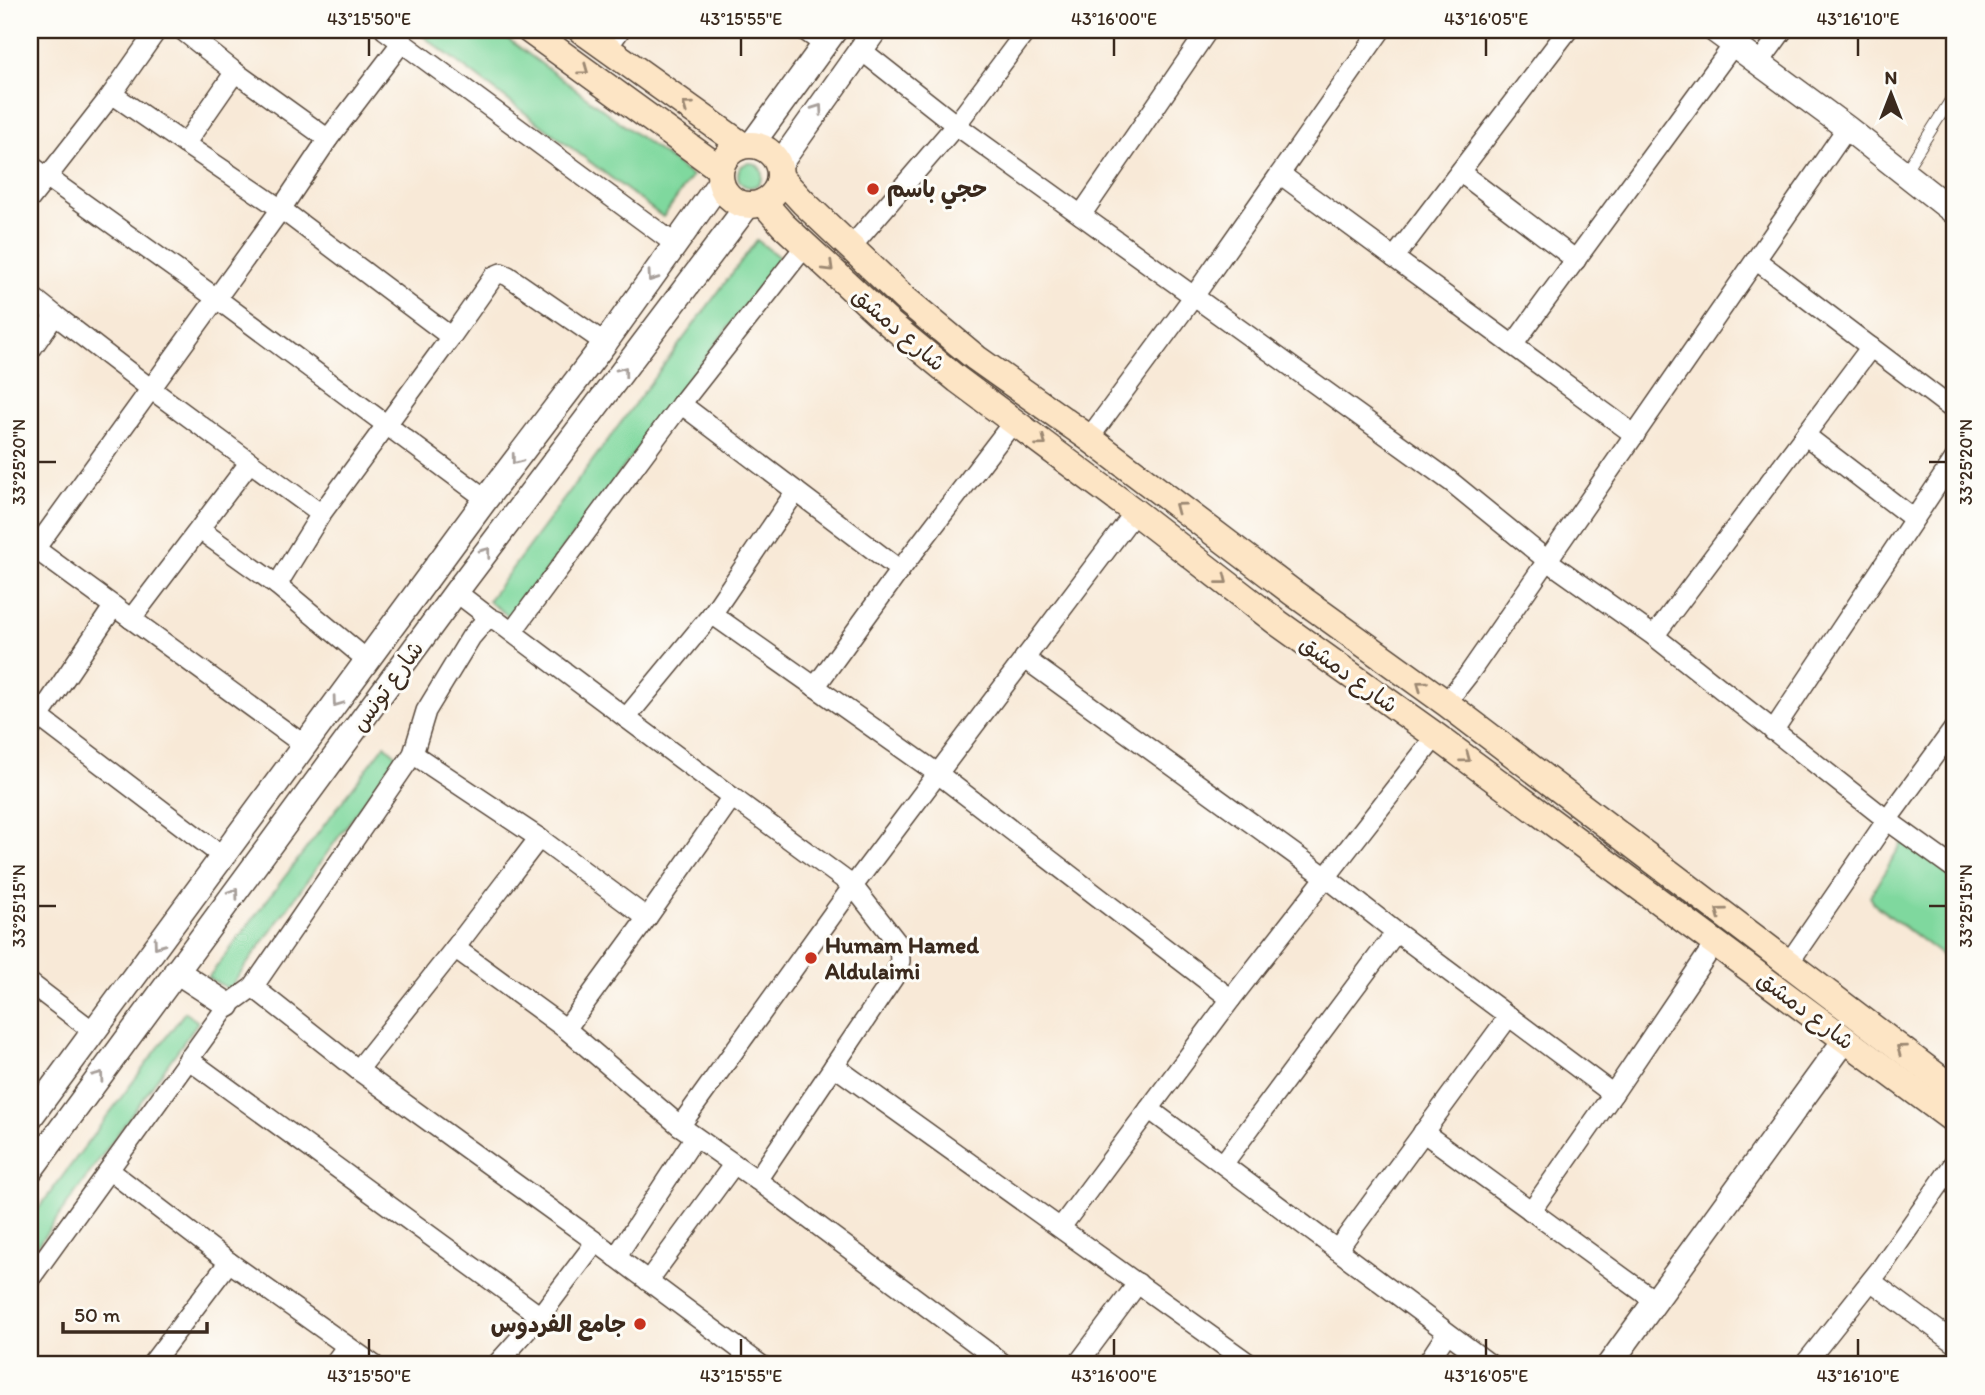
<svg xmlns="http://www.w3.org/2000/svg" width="1985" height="1395" font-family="Itim,'Playpen Sans Arabic',sans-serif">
<rect width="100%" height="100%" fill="#fdfcf7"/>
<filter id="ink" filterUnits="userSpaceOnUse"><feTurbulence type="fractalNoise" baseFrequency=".0143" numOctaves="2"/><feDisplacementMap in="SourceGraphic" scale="14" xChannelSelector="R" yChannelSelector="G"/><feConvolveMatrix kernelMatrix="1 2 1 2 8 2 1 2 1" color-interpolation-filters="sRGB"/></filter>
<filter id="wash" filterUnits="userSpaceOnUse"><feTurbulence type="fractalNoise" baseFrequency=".00686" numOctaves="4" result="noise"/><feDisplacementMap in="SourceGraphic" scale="28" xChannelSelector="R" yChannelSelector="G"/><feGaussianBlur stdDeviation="1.57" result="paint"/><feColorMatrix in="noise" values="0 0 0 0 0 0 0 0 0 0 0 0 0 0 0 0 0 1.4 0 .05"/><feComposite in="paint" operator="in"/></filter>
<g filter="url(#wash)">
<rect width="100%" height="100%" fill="#f8e9d7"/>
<g fill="#7fd89e" stroke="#5d815e" stroke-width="2">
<path d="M415 30H496L692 176 663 217Z"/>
<circle cx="750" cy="175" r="12"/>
<path d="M757 240 780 258 511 618 488 601Z"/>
<path d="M385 745 397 756 229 989 208 978Z"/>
<path d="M1902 843 1955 868V965L1874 904 1870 896Z"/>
<path d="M185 1012 198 1022 30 1256V1220Z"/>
</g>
</g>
<g filter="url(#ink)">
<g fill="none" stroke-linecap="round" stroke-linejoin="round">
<defs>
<path id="service" d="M1904 173 1951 99"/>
<g id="minor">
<path d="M385 30 675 244"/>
<path d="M804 30 825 45"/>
<path d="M607 48 620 30"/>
<path d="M861 50 956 125 1027 30"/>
<path d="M1759 63 1783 30"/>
<path d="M235 72 328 139"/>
<path d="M112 94 157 30"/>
<path d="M185 144 281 209 451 337 494 276 501 273 508 276 605 343"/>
<path d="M30 165 216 298 486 499"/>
<path d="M1460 172 1576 260"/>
<path d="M1280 174 1635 435"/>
<path d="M30 199 112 94 185 144 235 72 182 30"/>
<path d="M1081 215 1208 30"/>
<path d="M851 247 956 125 1450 481 1548 561 1654 636 1887 820 1955 869"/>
<path d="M1394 258 1568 30"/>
<path d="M1756 260 1955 411"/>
<path d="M30 295 55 315 30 351"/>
<path d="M55 315 151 389 250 462"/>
<path d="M1513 345 1734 44"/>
<path d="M681 404 900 570"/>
<path d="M1805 435 1914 519"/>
<path d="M1089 438 1194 296 1381 30"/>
<path d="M321 514 451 337"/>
<path d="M200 530 277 585"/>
<path d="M30 545 304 745"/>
<path d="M35 549 281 209 328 139 402 42"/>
<path d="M456 592 490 618"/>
<path d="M712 614 796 491"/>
<path d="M131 619 250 462 321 514 277 585 367 660"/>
<path d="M512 632 681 404 806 245"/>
<path d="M1654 636 1871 347"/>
<path d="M1024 658 1326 877 1396 932 1613 1094"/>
<path d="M815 687 900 570 1014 421"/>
<path d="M1446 703 1468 675 1847 128"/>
<path d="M30 710 222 856"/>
<path d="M30 730 114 606"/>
<path d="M1773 731 1955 458"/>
<path d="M413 754 539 838 647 918"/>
<path d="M732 797 853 886 899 945 900 961 894 977 834 1066"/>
<path d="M455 948 566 1029 680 1126 757 1180 834 1066 1251 1365"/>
<path d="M1788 964 1887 820 1955 727"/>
<path d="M30 983 94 1032"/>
<path d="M566 1029 647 918 732 797 626 718"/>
<path d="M188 1059 540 1316"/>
<path d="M358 1070 455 948 539 838"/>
<path d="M1149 1109 1491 1365"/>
<path d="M680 1126 853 886 1135 512"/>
<path d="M1423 1132 1655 1301"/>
<path d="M1223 1164 1396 932"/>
<path d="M109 1170 229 1262 151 1365"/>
<path d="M757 1180 1005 1365"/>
<path d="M1531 1211 1613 1094 1715 943"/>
<path d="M1061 1227 1231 999 1436 736"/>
<path d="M1337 1250 1509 1016"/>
<path d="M616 1257 695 1137"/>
<path d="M229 1262 374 1365"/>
<path d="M30 1279 228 1005 253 987"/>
<path d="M648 1281 734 1164"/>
<path d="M1871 1281 1955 1343"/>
<path d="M333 1365 347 1346"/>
<path d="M496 1365 540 1316 596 1242"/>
<path d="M761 1365 596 1242 358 1070 253 987 413 754 426 711 471 637 484 622 490 618 497 621 626 718 712 614 937 773 1231 999"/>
<path d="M1077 1365 1138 1283"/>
<path d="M1426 1365 1447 1333"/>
<path d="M1804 1365 1881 1268 1955 1162"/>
</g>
<g id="tertiary">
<path d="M1714 30 1847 128 1955 213"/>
<path d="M752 144 835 30"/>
<path d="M779 165 875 30"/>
<path d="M176 971 228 1005"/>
<path d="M30 1118 486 499 605 343 720 182"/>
<path d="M30 1171 456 592 748 205"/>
<path d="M1609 1365 1845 1040"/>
</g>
<g id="secondary">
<path d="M529 30 720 169"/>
<path d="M581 30 742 145"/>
<circle cx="750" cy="175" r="30"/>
<path d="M780 177 803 202 905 299 976 358 1089 438 1292 592 1446 703 1955 1090"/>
<path d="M763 202 783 225 890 324 958 380 1135 512 1278 623 1436 736 1955 1121"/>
</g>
</defs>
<use href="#service" stroke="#57473a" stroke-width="12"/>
<use href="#minor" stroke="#57473a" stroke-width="22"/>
<use href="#tertiary" stroke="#57473a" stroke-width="27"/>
<use href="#secondary" stroke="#57473a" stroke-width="29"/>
<use href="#service" stroke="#fff" stroke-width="10"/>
<use href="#minor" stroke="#fff" stroke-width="19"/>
<use href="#tertiary" stroke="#fff" stroke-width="24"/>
<use href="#secondary" stroke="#fde5c5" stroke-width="26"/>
</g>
<defs><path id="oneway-chevron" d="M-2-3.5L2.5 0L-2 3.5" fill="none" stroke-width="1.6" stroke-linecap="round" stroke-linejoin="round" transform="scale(1.75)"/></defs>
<g stroke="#9c8872">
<use href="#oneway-chevron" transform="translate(584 70) rotate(36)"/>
<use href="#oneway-chevron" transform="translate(687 106) rotate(-144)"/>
<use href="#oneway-chevron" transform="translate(829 267) rotate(44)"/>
<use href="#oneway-chevron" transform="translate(1042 442) rotate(37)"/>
<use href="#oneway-chevron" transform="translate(1179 507) rotate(-143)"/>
<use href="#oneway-chevron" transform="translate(1223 580) rotate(38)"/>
<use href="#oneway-chevron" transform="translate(1421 685) rotate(-144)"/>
<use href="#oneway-chevron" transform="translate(1466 758) rotate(37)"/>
<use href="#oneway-chevron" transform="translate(1720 912) rotate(-143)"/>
<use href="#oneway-chevron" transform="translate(1901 1049) rotate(-143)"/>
</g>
<g stroke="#a79f9a">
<use href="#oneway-chevron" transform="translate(818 109) rotate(-55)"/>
<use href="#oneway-chevron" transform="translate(652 277) rotate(125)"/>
<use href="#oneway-chevron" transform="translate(623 371) rotate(-53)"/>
<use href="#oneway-chevron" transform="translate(516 460) rotate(127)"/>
<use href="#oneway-chevron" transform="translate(486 552) rotate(-53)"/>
<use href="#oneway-chevron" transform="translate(337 702) rotate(126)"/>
<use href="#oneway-chevron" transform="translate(234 893) rotate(-54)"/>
<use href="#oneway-chevron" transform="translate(158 944) rotate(126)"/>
<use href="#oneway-chevron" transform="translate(99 1076) rotate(-54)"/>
</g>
</g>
<path fill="none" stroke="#3b2a1e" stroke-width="2.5" d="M369 38V56M741 38V56M1114 38V56M1486 38V56M1858 38V56M38 462H56M1929 462H1946M38 906H56M1929 906H1946M369 1339V1356M741 1339V1356M1114 1339V1356M1486 1339V1356M1858 1339V1356"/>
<g fill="#c8321e" stroke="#fdfcf7" stroke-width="2.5">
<circle cx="873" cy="189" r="7"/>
<circle cx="811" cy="958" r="7"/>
<circle cx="640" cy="1324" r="7"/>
</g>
<g text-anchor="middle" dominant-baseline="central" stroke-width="6" stroke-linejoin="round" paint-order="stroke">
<g font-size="23" font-weight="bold" fill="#3b2a1e" stroke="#fdfcf7" text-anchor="start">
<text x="887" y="189">حجي باسم</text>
<text x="825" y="945">Humam Hamed<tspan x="825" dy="26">Aldulaimi</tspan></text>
<text x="626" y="1324" text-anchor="end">جامع الفردوس</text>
</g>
<g font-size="23" fill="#3b2a1e" stroke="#fdfcf7">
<text transform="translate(899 329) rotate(41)">شارع دمشق</text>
<text transform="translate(1349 674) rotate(36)">شارع دمشق</text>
<text transform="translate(387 686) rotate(-54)">شارع تونس</text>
<text transform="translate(1806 1010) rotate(37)">شارع دمشق</text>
</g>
</g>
<rect width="1985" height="1395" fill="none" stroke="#fdfcf7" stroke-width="77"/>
<g transform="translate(1891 94)" stroke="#fdfcf7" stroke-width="5" paint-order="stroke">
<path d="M0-5L12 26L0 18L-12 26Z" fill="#3b2a1e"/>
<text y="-10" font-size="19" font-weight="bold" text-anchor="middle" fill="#3b2a1e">N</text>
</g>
<path d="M63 1322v10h144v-10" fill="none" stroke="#3b2a1e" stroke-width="3.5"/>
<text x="74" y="1322" font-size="21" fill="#3b2a1e" stroke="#fdfcf7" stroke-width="5" paint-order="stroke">50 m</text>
<rect x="38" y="38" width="1908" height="1318" fill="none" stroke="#3b2a1e" stroke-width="2.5"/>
<g font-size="18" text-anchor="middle" fill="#3b2a1e">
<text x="369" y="25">43°15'50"E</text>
<text x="741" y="25">43°15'55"E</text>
<text x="1114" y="25">43°16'00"E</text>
<text x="1486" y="25">43°16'05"E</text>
<text x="1858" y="25">43°16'10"E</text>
<text transform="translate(19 462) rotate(-90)" y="6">33°25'20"N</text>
<text transform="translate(1966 462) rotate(-90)" y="6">33°25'20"N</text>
<text transform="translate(19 906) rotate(-90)" y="6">33°25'15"N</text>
<text transform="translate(1966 906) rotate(-90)" y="6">33°25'15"N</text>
<text x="369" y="1382">43°15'50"E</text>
<text x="741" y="1382">43°15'55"E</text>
<text x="1114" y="1382">43°16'00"E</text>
<text x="1486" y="1382">43°16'05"E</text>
<text x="1858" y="1382">43°16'10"E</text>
</g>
</svg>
